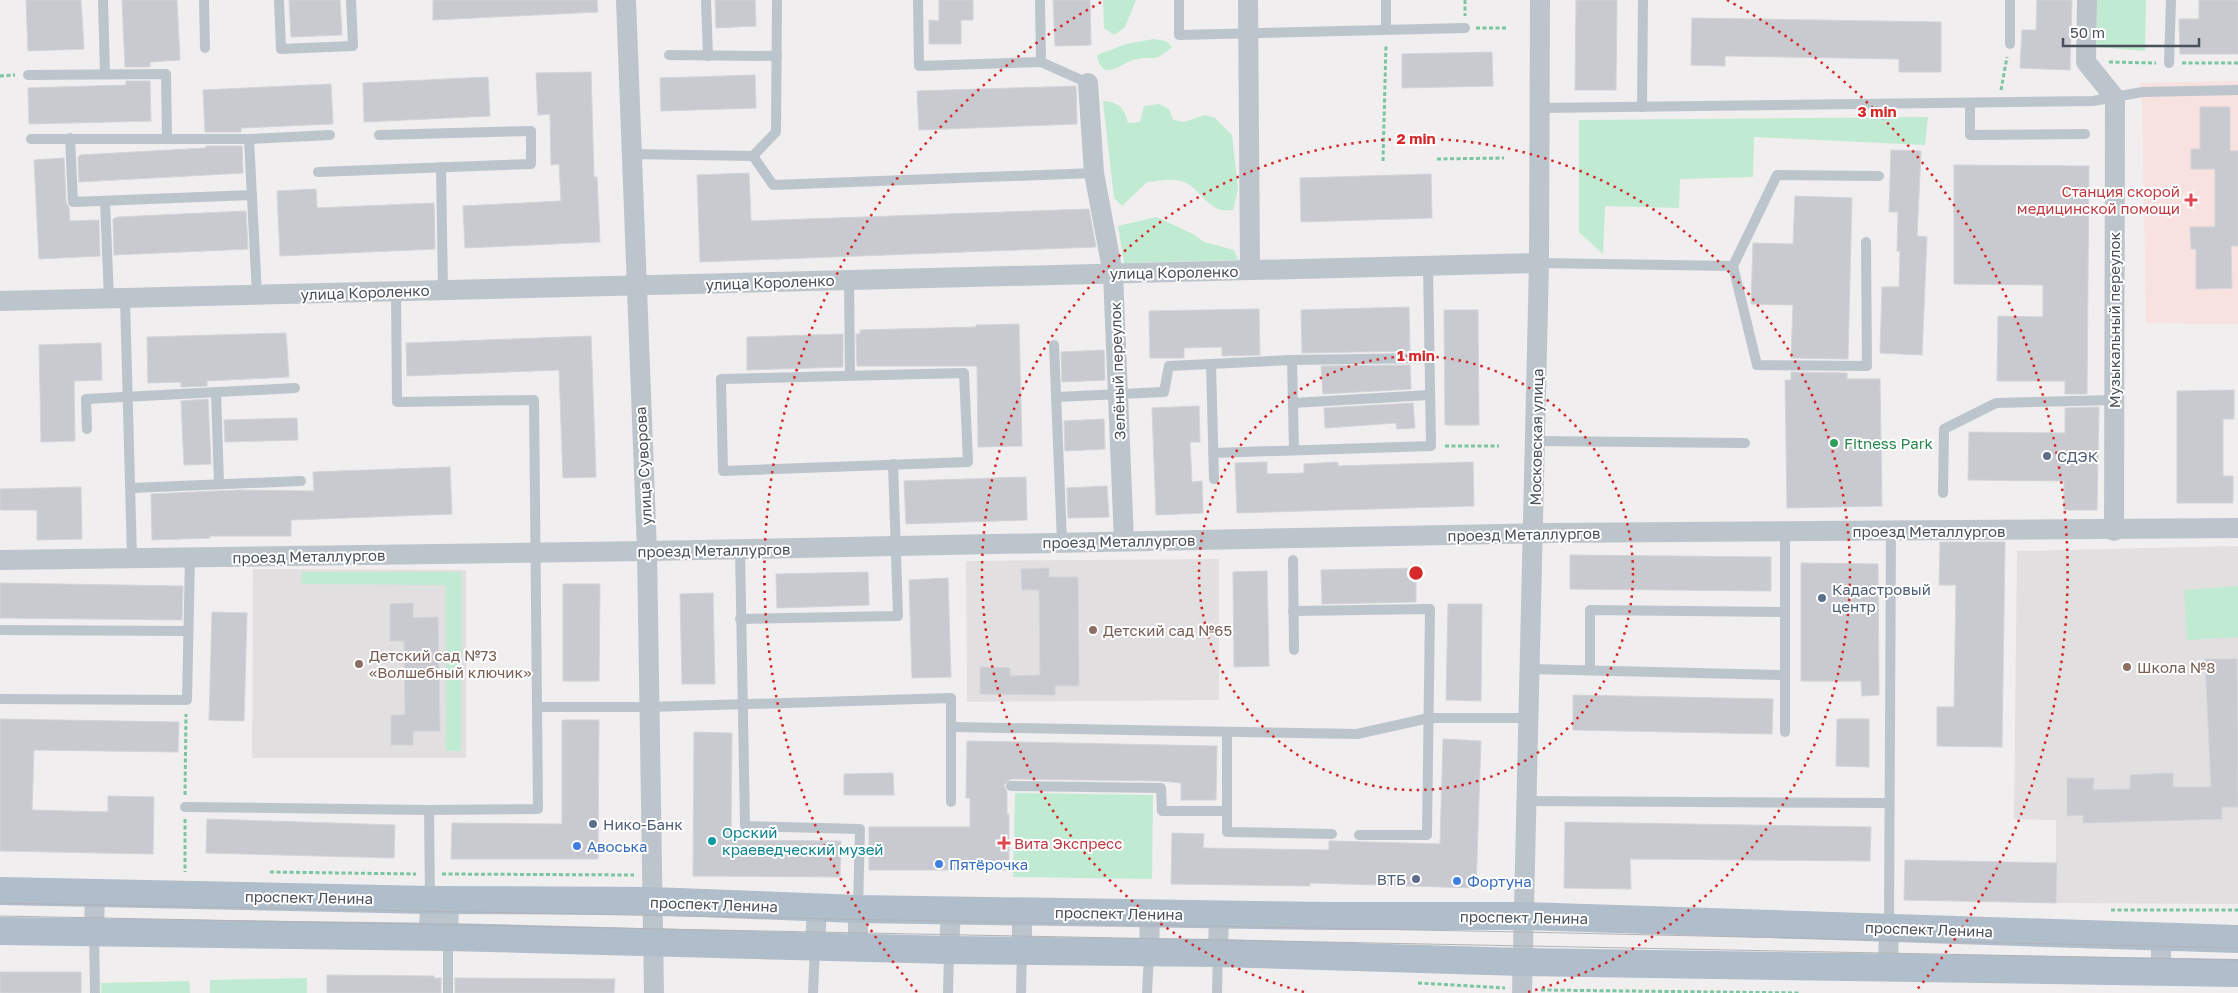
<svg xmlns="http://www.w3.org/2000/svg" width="2238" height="993" font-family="'Golos Text',sans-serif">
<rect width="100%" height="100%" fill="#f0eeee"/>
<g fill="#e1dfdf">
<path d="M2238 546V904L2056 903V820L2014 819 2017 551Z"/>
<path d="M1219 559V700L967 702 966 561Z"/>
<path d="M253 569 466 570V758H252Z"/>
</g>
<path fill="#f8e2e0" d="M2238 81V324L2146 323 2142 92 2140 83Z"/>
<g fill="#c0ead1">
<path d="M1103 0H1136L1125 27 1114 35 1104 28Z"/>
<path d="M2097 0H2146L2145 51 2097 47Z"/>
<path d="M1154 39 1166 41 1172 47C1152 65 1154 54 1133 60 1120 64 1102 83 1097 55L1126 44Z"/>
<path d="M1103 101C1120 102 1124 109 1128 123L1140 122 1144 106 1159 104 1169 109 1173 120 1184 122 1205 115 1215 118 1232 135 1238 189 1233 210C1208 215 1202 188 1182 181 1172 178 1157 181 1147 182L1122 206 1114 198Z"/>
<path d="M1928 117 1925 145 1754 137 1753 177 1680 179 1679 208 1605 206 1603 254 1579 232V120Z"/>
<path d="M1156 217 1193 234 1204 242 1234 250 1238 260 1124 263 1118 226Z"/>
<path d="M302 572H462L461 751H446V585L302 584Z"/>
<path d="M2238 586V637L2187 640 2184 590Z"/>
<path d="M1015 793 1153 795 1152 879 1013 877Z"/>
<path d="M307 978V993H210V980Z"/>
<path d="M189 981 190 993H101V983Z"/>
</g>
<g fill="#c9cad0" stroke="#d2d4d9">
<path d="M26 0H81L84 49 28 51Z"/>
<path d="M122 0H177L180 60 150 62V67H125Z"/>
<path d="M289 0H340L342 35 291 37Z"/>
<path d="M433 0H597L598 12 433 20Z"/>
<path d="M715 0H755L756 26 716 28Z"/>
<path d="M939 0H973V20H961V44H929V20L939 21Z"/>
<path d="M1053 0H1090L1091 45 1055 46Z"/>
<path d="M1576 0H1617L1616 90H1575Z"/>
<path d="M2037 0H2072L2070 70 2020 68 2022 30H2036Z"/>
<path d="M2199 0H2238V54H2180L2179 19H2199Z"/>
<path d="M1692 18 1941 22V72H1899V59L1725 56V66L1691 65Z"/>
<path d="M1492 52 1493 86 1402 88V54Z"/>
<path d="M591 72 594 177H597L600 242 465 248 463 206 561 201 559 164 551 165 550 114 538 115 536 73Z"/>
<path d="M755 75 756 108 661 111 660 78Z"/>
<path d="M488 77 490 116 364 122 363 83Z"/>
<path d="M126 81H150L151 121 29 124 28 88 126 85Z"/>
<path d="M331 84 333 124 241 128V132H205L203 90Z"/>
<path d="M1076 86 1077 124 919 130 917 91Z"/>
<path d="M2200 107H2230V151H2238V246H2231L2232 288 2196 289V249H2191L2190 227H2215V169H2191V149H2200Z"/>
<path d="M206 146H242L243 173 79 182 78 157 80 155 206 148Z"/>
<path d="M1891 150 1921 151 1917 236 1927 237 1922 355 1880 353 1882 287H1899L1900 251H1897L1898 212H1889Z"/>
<path d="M64 158 66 202 69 208 70 221 99 220 100 256 39 259 34 160Z"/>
<path d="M1954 165 2089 166 2087 394H2065V381H1997L1998 316 2043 317V285L1954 284Z"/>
<path d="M749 173 751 221 1089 209 1096 247 700 262 697 175Z"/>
<path d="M1431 174 1432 218 1301 222 1300 178Z"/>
<path d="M316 189 317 208 434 203 435 249 280 256 277 191Z"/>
<path d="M1795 196 1852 198 1848 359 1791 358 1793 305 1751 304 1753 243 1793 244Z"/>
<path d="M246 211 248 249 114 255 113 219 118 217Z"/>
<path d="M1409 307 1410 351 1302 353 1301 310Z"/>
<path d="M1259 309 1260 355 1222 356V347L1184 348V358H1150L1149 311Z"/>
<path d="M1444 310H1478L1479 425H1445Z"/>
<path d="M1019 324 1022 446 978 447 977 366H857L856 334H860V330L976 327V325Z"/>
<path d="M286 333 289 377 207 381V386L181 387V382L148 383 147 337Z"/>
<path d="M843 334V367L747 370V337Z"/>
<path d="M591 336 596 477 563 478 559 370 407 376 406 343Z"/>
<path d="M101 343 102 380 74 381 75 441 41 442 39 345Z"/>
<path d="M1104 350 1105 380 1062 382 1061 352Z"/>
<path d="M1410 365 1411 389 1323 394 1321 366Z"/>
<path d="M1791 372 1847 373V379H1880L1882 506 1787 508 1785 380H1791Z"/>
<path d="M2234 390V419H2223V476H2233V503H2177V391Z"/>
<path d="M208 399 211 464 184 465 181 401Z"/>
<path d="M1413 403 1415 428 1397 429 1396 423 1325 428 1324 408Z"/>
<path d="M1199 406 1200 442H1190L1192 482 1202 481 1203 513 1156 515 1152 408Z"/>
<path d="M2099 407 2097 510H2064V481L1968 480 1969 432 2065 433V408Z"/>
<path d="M297 418 298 440 225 442 224 420Z"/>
<path d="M1104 419 1105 449 1065 451 1064 421Z"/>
<path d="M1267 462V474L1304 473V464L1338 462V466L1473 462 1474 506 1237 513 1235 463Z"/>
<path d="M450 467 452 514 291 520V536H210V538L152 540 151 494 239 490 314 491 313 472Z"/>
<path d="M1026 477 1027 520 906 524 904 481Z"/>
<path d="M1107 486 1109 517 1068 518 1067 488Z"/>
<path d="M81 487 82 539 37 540V510H0V489Z"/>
<path d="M1940 542H2005L2002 747 1937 746V707H1954L1956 585H1939Z"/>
<path d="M1570 555 1771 557V591L1570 589Z"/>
<path d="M1801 563 1878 564 1879 695 1862 696 1861 681H1801Z"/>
<path d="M1049 568V577H1078L1079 686H1055V695L980 694V667L1010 668V676L1040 675 1039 590H1022L1021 569Z"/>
<path d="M1416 568V602L1322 604 1321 570Z"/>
<path d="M1267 571 1269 666 1234 667 1233 572Z"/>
<path d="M868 572 869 605 777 608 776 574Z"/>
<path d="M948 578 951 677 912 678 909 580Z"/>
<path d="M0 583 183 586 182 620 0 618Z"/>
<path d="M563 584H600L599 681H563Z"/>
<path d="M713 593 715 684H682L680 594Z"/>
<path d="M413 603V618L438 617 440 731H413V745H391V715H405L404 641H390V604Z"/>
<path d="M1448 604H1482L1481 701 1446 700Z"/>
<path d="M212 612 247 613 244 721 209 720Z"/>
<path d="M2205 659H2237L2238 807H2222V819L2083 823V815L2067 816V778H2094L2093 790 2130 789V775L2173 773V787H2211Z"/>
<path d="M1573 695 1773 699 1772 734 1573 730Z"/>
<path d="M0 719 179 722 178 752 34 750 32 810 108 812V796L154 797 153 854 0 851Z"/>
<path d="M1837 719H1869V767L1836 766Z"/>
<path d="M562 720H599L598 859H451L452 823 562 824Z"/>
<path d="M694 732 732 733 731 840 841 841 840 877 693 876Z"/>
<path d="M1443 739 1481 741 1476 888 1310 883V886L1171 884 1172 833 1204 834 1203 848 1329 850V841H1334L1440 844Z"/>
<path d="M967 741 1217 746 1216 800H1181V783L1161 781 1011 779 1004 785 1007 792V814H1009V870H869V827H970V798H966Z"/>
<path d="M893 773 894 795H844V774Z"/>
<path d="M207 819 395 825 394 858 206 853Z"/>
<path d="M1565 822 1871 827 1870 861 1630 859 1631 889 1564 888Z"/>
<path d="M1905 860 2057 863 2056 903 1904 900Z"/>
<rect x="0" y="972" width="81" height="21"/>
<path d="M327 975 434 976V978H441V993H327Z"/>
<path d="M455 978 615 979 614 993H455Z"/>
</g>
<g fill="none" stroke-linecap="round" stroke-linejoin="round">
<g stroke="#7bc5a1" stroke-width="3" stroke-dasharray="4 2.5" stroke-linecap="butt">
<path d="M1465 0V16"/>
<path d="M1476 28H1506"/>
<path d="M2109 62 2156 63"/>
<path d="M2182 63H2238"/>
<path d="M0 76 15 75"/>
<path d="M2001 90 2007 57"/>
<path d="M1437 159 1504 158"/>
<path d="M1383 161 1386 44"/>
<path d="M1445 446H1499"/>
<path d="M185 795 186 714"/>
<path d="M185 819V872"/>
<path d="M270 872 416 874"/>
<path d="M442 874 634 875"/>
<path d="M2111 910H2238"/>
<path d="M1418 983 1505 988"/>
<path d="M1541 990 1800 993"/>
</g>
<g stroke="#bdc5cc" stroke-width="10">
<path d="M103 0 105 73"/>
<path d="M204 0 205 48"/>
<path d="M279 0 281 49 353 46 351 0"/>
<path d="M706 0 708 56"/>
<path d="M918 0 919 66 1041 62 1088 83"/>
<path d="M1040 0 1041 62"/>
<path d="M1179 0V35L1465 28"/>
<path d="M1386 0V29"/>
<path d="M2010 44V0"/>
<path d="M669 55 777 56"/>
<path d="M2169 63 2171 0"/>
<path d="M28 75 166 74 167 138"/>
<path d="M1970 103V135L2085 134"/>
<path d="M1642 107 1643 0"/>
<path d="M1540 108 2093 101 2142 92 2238 90"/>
<path d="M70 138 73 202 252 195"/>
<path d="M31 139H249L330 135"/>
<path d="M249 139 257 295"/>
<path d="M631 154 753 156 776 132 777 0"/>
<path d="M753 156 773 185 1094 173"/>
<path d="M441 167 443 290"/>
<path d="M318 172 531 164V131L379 135"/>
<path d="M105 201 109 299"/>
<path d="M1866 242 1867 366 1757 365 1733 266 1777 175 1879 176"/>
<path d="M1539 263 1733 266"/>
<path d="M849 280 850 375"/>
<path d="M396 291 397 402 534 400 538 809 429 810"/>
<path d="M125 299 132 557"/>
<path d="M1054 345 1062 542"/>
<path d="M1292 360 1294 450"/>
<path d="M1211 364 1214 479"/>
<path d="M964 373 968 462 723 471 721 379Z"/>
<path d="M216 392 219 484"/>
<path d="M1056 397 1164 392 1169 366 1292 360 1429 358"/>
<path d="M1293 403 1429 395"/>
<path d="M87 429 86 399 295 388"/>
<path d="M1536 441 1745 443"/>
<path d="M1213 453 1431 446 1428 266"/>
<path d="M131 488 301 481"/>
<path d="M1943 493 1944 429 1996 403 2114 400"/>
<path d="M740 549 745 826 860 829 858 909"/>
<path d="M1293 560 1294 650"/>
<path d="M1293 611 1430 609 1427 835H1359"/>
<path d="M740 619 898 616 893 464"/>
<path d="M0 630 188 631"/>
<path d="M1530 669 1785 675"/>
<path d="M1590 670V610L1785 612"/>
<path d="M0 699 187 700 190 557"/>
<path d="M538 707H649L951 698V802"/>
<path d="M951 727 1357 734 1429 718H1528"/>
<path d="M1785 732V532"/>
<path d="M1227 733V832L1332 834"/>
<path d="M1011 786 1161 788 1162 811H1227"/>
<path d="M1526 801 1889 803"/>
<path d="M185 807 429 810 430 900"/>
<path d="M1889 927 1891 532"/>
<path d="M94 934 95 993"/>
<path d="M448 939V993"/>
<path d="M813 993 815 947"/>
<path d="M948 993 949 952"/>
<path d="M1021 993 1022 952"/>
<path d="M1147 993 1149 954"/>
<path d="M1217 993 1218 954"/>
</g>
<g stroke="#bdc5cc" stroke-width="20">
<path d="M626 0 647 551 654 993"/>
<path d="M1248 0 1250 270"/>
<path d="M2087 0 2086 62 2115 98 2114 531"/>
<path d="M1088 83 1094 173 1113 274 1124 541"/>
<path d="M0 301 1539 263"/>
<path d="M0 560 647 551 1550 533 2238 528"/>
<path d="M94 932 95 893"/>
<path d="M429 937 430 900"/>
<path d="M448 937 449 900"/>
<path d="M2161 937V971"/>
<path d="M815 945 817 907"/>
<path d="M858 946V909"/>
<path d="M949 950 951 910"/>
<path d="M1022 950V911"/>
<path d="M1149 953 1150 913"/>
<path d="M1218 953 1219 914"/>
<path d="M1888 967 1889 928"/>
<path d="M1522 993 1539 263 1540 0"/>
</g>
<g stroke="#b0bdca" stroke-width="28">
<path d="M0 891 430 900 651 901 858 909 1328 916H1523L2238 939"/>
<path d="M0 931 448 937 949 950 1218 953 1522 962 2238 973"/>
</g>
<g stroke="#b1b3b8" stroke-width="1">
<path d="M0 903 1522 932 2238 948"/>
<path d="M0 916 2238 960"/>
</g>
</g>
<g fill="none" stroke="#d62828" stroke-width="2.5" stroke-dasharray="2.5 5">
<circle cx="1416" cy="573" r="217"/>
<path d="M1304 992A434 434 0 1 1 1528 992"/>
<path d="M917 992A652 652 0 0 1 1105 0M1727 0A652 652 0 0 1 1915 992"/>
</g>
<g fill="#e0444e" stroke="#fff" stroke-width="2">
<path d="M2188.5 192.5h5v5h5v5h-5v5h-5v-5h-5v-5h5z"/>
<path d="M1001.5 835.5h5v5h5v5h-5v5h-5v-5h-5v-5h5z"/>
</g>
<circle fill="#2e9e5b" stroke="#fff" stroke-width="2" cx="1834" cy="443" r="5"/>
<g fill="#5c6f8a" stroke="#fff" stroke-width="2">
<circle cx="2047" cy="456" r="5"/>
<circle cx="1822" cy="598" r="5"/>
<circle cx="593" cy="824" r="5"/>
<circle cx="1416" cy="879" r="5"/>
</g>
<g fill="#8d6e63" stroke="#fff" stroke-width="2">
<circle cx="1093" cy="630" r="5"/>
<circle cx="359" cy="664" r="5"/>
<circle cx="2127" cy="667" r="5"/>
</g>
<circle fill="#0f9aa8" stroke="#fff" stroke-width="2" cx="712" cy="841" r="5"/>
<g fill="#3f7fe0" stroke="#fff" stroke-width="2">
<circle cx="577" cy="846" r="5"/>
<circle cx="939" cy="864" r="5"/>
<circle cx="1457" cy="881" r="5"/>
</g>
<g text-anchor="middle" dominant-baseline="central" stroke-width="4" stroke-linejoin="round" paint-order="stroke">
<g font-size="15" fill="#be3a42" stroke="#fff" text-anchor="end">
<text x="2180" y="191">Станция скорой<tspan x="2180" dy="17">медицинской помощи</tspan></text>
<text x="1014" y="843" text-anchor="start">Вита Экспресс</text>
</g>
<g font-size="15" fill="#485159" stroke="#fff">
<text transform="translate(1174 272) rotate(-1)">улица Короленко</text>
<text transform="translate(770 282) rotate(-2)">улица Короленко</text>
<text transform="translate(365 292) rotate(-2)">улица Короленко</text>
<text transform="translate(2114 320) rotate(-90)">Музыкальный переулок</text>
<text transform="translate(1117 371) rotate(-92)">Зелёный переулок</text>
<text transform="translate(1536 437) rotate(-89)">Московская улица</text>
<text transform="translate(643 466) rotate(-93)">улица Суворова</text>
<text x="1929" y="531">проезд Металлургов</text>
<text transform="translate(1524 534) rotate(-1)">проезд Металлургов</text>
<text transform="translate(1119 541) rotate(-1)">проезд Металлургов</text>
<text transform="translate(714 550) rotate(-1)">проезд Металлургов</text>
<text transform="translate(309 556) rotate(-1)">проезд Металлургов</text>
<text transform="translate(309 897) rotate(1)">проспект Ленина</text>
<text transform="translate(714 904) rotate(2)">проспект Ленина</text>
<text transform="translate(1119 913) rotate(1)">проспект Ленина</text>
<text transform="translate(1524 917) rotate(1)">проспект Ленина</text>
<text transform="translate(1929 929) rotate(2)">проспект Ленина</text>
</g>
<g font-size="15" fill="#27864d" stroke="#fff" text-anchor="start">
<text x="1844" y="443">Fitness Park</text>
</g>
<g font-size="15" fill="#4e5e75" stroke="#fff" text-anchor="start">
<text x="2057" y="456">СДЭК</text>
<text x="1832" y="589">Кадастровый<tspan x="1832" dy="17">центр</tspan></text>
<text x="603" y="824">Нико-Банк</text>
<text x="1406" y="879" text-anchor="end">ВТБ</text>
</g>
<g font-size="15" fill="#785e54" stroke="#fff" text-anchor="start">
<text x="1103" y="630">Детский сад №65</text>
<text x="369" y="655">Детский сад №73<tspan x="369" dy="17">«Волшебный ключик»</tspan></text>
<text x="2137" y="667">Школа №8</text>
</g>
<g font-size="15" fill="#0d838f" stroke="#fff" text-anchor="start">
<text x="722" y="832">Орский<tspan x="722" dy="17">краеведческий музей</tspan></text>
</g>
<g font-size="15" fill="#366cbe" stroke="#fff" text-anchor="start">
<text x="587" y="846">Авоська</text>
<text x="949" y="864">Пятёрочка</text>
<text x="1467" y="881">Фортуна</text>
</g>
</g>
<circle cx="1416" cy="573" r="8" fill="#d62828" stroke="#fff" stroke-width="2.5"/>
<g font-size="15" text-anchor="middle" font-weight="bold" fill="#d62828" stroke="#fff" stroke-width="4" stroke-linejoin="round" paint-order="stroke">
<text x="1877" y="117">3 min</text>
<text x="1416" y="144">2 min</text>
<text x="1416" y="361">1 min</text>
</g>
<path d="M2063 38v8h136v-8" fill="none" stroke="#485159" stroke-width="2.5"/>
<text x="2070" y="38" font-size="15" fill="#485159" stroke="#ffffff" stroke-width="4" paint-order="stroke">50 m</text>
</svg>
